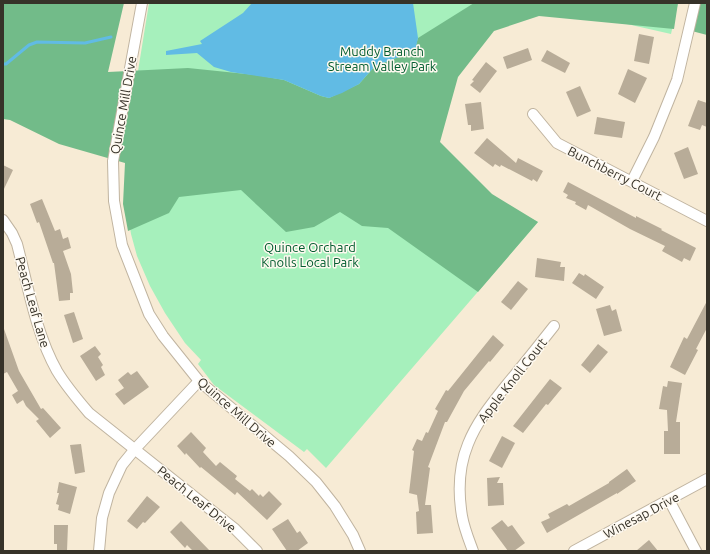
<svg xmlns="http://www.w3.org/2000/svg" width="710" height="554" font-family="Ubuntu,sans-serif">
<rect width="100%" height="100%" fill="#f7ebd5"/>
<path fill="#a6f0bc" d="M149 3H678L671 34 596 17 517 12 475 28 424 125 491 198 538 222 326 468 307 449 304 452 214 385 198 364 201 360 185 343 165 313 150 286 137 256 131 234 127 210 141 71H138Z"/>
<g fill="#72bb89">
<path d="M3 3H124L108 72 188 68 256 75 284 80 321 96 329 98 359 84 375 66 414 51 418 38 474 3H678L674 29 539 16 494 31 458 77 440 142 492 194 538 222 478 292 388 228 362 226 340 212 314 227 286 232 241 190 179 197 169 213 128 231 123 204 125 163 59 144 10 120 3 119Z"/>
<path d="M695 3H707V35L688 30Z"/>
</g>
<path fill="#61bbe4" d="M252 3H413L418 38 415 51 375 66 359 84 342 93 329 98 321 96 284 80 231 72 214 67 197 53 166 55V51L202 44 200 41 243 13Z"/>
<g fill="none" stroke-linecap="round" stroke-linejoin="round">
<path stroke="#61bbe4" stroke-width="3" d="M3 64H6L29 45 37 42 85 43 111 37"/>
</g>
<g fill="#b8ac98">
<path d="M639 34 654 37 649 64 634 61Z"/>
<path d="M528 48 532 60 507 69 503 57Z"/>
<path d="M547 50 570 63 565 73 541 61Z"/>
<path d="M486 62 497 71 480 93 470 85 474 81 472 80Z"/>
<path d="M628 69 647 78 635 103 618 94Z"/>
<path d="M580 86 591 111 577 117 566 92Z"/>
<path d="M698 100 707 103V127L702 125 700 130 688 126Z"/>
<path d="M481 102 484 129 471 131V125H468L465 104Z"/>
<path d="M597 117 625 122 622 138 594 134Z"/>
<path d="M487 138 516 163 518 158 543 171 537 182 533 179 532 181 501 165 500 167 495 164 493 167 474 153Z"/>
<path d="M688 147 698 174 684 179 674 153Z"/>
<path d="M3 165 13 170 3 191Z"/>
<path d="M568 182 636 218V216L662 229 661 230 696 248 690 261 684 258 682 262 662 251 665 246 630 229 588 205 586 210 575 204 576 202 566 198 568 195 563 192Z"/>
<path d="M42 199 55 231 60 229 63 239 68 237 71 248 63 251 71 274 73 293H70V300L59 301 54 263H53L39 222 37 223 30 204Z"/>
<path d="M537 258 561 262 560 267H565L564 281 535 277Z"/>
<path d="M579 273 584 276 585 274 604 287 596 299 572 283Z"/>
<path d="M518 281 528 289 511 310 501 302Z"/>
<path d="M707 301V328L696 349 698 350 685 375 670 367 684 337 687 339Z"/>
<path d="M610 305 612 311 616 309 622 331 604 336 596 309Z"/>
<path d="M74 312 83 339 73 343 64 315Z"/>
<path d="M3 329H4L19 371 41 409 43 408 61 428 50 438 36 421 39 419 26 406 23 400 17 404 12 395 18 391 7 372 3 374Z"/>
<path d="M493 335 504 345 490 362 489 361 464 391 447 422H445L428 467 430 468 425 505H431L433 533 417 534 416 512 419 511 417 495 409 493 414 451 412 450 417 439 422 441 426 432 428 433 438 411 435 409 446 390 448 391Z"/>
<path d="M598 344 608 352 590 373 581 365Z"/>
<path d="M95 346 101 354 98 357 103 365 101 367 105 375 96 381 80 356Z"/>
<path d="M137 371 149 387 124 405 115 394 124 388 118 380 128 372 131 375Z"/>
<path d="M550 379 562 388 548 405 546 404 523 433 513 426Z"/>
<path d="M668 381 682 383 676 422H680V454H664V431H668L667 410 659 409 663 386 667 387Z"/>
<path d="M191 432 206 448 203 452 216 466 220 462 237 476 235 479 250 491 252 489 259 496 260 494 263 497 269 491 282 504 267 520 237 492 235 495 201 467 200 468 186 453 185 455 177 446Z"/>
<path d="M502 436 515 443 502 468 489 461Z"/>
<path d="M81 444 85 472 75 474 70 445Z"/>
<path d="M627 469 636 481 617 494V493L547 533 541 522 550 518 548 514 567 504 569 506 609 483V482Z"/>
<path d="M500 477 497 483H503L504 505 488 506 487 478Z"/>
<path d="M59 482 77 487 70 514 58 510 59 505 56 504 59 493H57Z"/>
<path d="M147 496 160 507 145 523 143 522 137 529 127 521Z"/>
<path d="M288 519 297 533 300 531 308 543 297 551H287L272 529Z"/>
<path d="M502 520 508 527 512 525 525 543 514 551H508L491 528Z"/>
<path d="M181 521 210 551H193L187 545 185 548 170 532Z"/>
<path d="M54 525H68L67 551H57V544H54Z"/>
<path d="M649 540 658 551H636Z"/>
</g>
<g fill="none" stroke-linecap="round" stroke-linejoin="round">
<defs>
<g id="street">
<path d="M142 3 113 161 114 201 122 245 149 314 163 336 199 381 289 456 316 482 335 506 353 535 360 551"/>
<path d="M533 114 557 143 707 221"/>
<path d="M632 181 654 137 677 80 695 3"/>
<path d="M3 220 12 233 17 244C28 286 36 334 57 371 66 386 77 399 89 413L235 529 257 551"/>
<path d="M669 500 696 551"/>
<path d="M99 551 102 518 109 493 122 465 135 449 199 381"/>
<path d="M473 551C469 540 464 528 462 516 458 492 459 466 468 444 477 421 493 402 508 383 524 364 539 345 554 326"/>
<path d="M574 551 707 479"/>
</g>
</defs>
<use href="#street" stroke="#c0b4a0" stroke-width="12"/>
<use href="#street" stroke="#fff" stroke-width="10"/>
</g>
<g text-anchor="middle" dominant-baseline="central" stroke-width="3" stroke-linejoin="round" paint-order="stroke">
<g font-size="13" fill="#005b2e" stroke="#fef9f0">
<text x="382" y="51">Muddy Branch<tspan x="382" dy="15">Stream Valley Park</tspan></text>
<text x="310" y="247">Quince Orchard<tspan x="310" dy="15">Knolls Local Park</tspan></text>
</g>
<g font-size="13" fill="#363229" stroke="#fef9f0">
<text transform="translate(123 105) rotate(-80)">Quince Mill Drive</text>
<text transform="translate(615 173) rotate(27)">Bunchberry Court</text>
<text transform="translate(33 302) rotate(74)">Peach Leaf Lane</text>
<text transform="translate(512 380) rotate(-52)">Apple Knoll Court</text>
<text transform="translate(237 412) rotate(41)">Quince Mill Drive</text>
<text transform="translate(197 499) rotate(39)">Peach Leaf Drive</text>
<text transform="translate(641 515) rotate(-28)">Winesap Drive</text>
</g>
</g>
<rect width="710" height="554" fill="none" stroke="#363229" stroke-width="8"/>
</svg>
